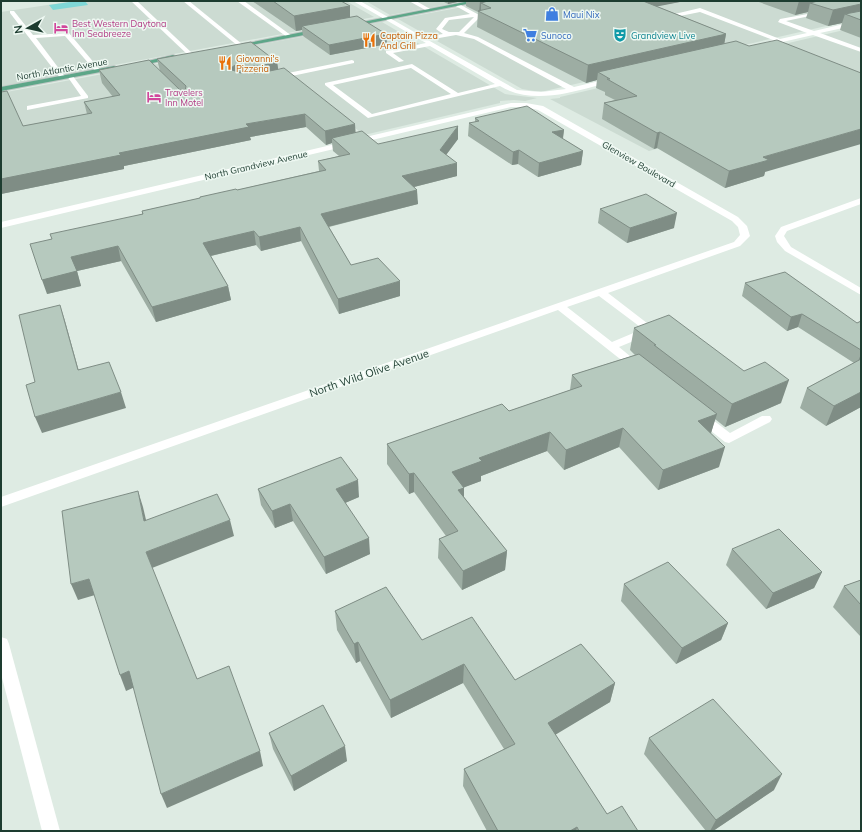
<svg xmlns="http://www.w3.org/2000/svg" width="862" height="832" font-family="Mulish,sans-serif">
<rect width="100%" height="100%" fill="#deebe3"/>
<g fill="#ccdbd2">
<path d="M74 1H346L374 17 1 86V12Z"/>
<path d="M366 1H464L390 15Z"/>
<path d="M495 1H861V18L545 91H534L522 89 398 19Z"/>
<path d="M382 22 505 94 537 98 525 101 514 100 500 101V103L364 135 299 84 1 145V93Z"/>
<path d="M861 26V91L649 151 550 99 560 98V97Z"/>
</g>
<path fill="#7fd7d7" d="M77 1H85L88 5 53 10 49 5Z"/>
<g fill="none" stroke-linecap="round" stroke-linejoin="round">
<defs>
<g id="major">
<path d="M470 1H482L350 27 347 25Z"/>
<path d="M318 29 321 31 320 32 236 48 233 46Z"/>
<path d="M173 55 175 56V58L134 67 131 65Z"/>
<path d="M114 66 116 67V69L1 91V87Z"/>
</g>
</defs>
<use href="#major" stroke="#c0c8c5" stroke-width="2"/>
<g fill="#fff" fill-rule="evenodd">
<path d="M131 1H137L192 53V55H188Z"/>
<path d="M183 1H189L242 44V46H238Z"/>
<path d="M237 1H244L292 36 287 37Z"/>
<path d="M353 1H360L423 37 443 34 436 29 445 18 470 14 454 5 459 4 481 16 464 33 478 37 574 87 612 78 615 80C610 84 599 85 592 87 562 95 528 103 500 86L368 118 325 85V83L412 64 458 93 495 84 430 46 393 53 404 61 399 62 386 53V51L426 43ZM474 17 459 32H449L442 29 449 20ZM456 35 474 39 566 89 541 92 517 90 428 40ZM411 68 451 94 372 114 333 85Z"/>
<path d="M409 1H416L432 10 427 11Z"/>
<path d="M700 8 780 39 807 33 778 22 780 19 824 11V13L786 21 814 31 861 20V24L820 33 861 48V52L813 35 765 46 762 44 763 43 773 40 700 12 670 18 671 19 668 21 662 17Z"/>
<path d="M10 11H14L33 35 69 33 101 71 96 72 65 36 36 38 66 78 61 79 10 13Z"/>
<path d="M352 60 354 61V63L287 77 276 69 281 68 288 73Z"/>
<path d="M70 74 72 75 88 96V98L27 110V106L81 96 67 76Z"/>
<path d="M511 103H526L543 106 738 217 747 226 750 236 740 246 608 293 656 330 655 332 619 347 642 366 644 368 642 370H634L558 310 1 507V497L734 242 740 235 738 227 732 221 538 110 526 107H511L1 228V222ZM599 296 643 329 612 342 567 307Z"/>
<path d="M861 198V204L787 231 784 236 791 247 861 288V295L785 251 777 242 775 236 781 227Z"/>
<path d="M701 413 705 414 730 433 762 416H770L772 419 770 422 729 443 725 442 697 420 695 417 697 414Z"/>
<path d="M1 637 7 639 9 644 60 831H42L1 674Z"/>
</g>
<use href="#major" fill="#5da688" fill-rule="evenodd"/>
</g>
<g fill="#9dada3">
<path d="M252 1H341L350 6V17L387 44 330 55 303 36 302 30 296 31Z"/>
<path d="M442 1H462L448 4Z"/>
<path d="M466 1H685L656 6 726 34 724 44 765 172 764 176 725 188 657 148 654 149 602 119 604 103 615 100 605 95V92L596 88 597 80 586 83 477 27 478 12 466 6Z"/>
<path d="M756 1H861V38L840 30 842 23 828 26 806 18 808 12 795 15Z"/>
<path d="M157 59 277 62 278 69 355 133 378 144 458 139 446 155 457 176 414 187 418 204 329 227 351 265 400 296 339 314 301 241 261 251 256 245 211 256 228 286 231 300 156 322 121 261 77 271 81 286 47 294 52 239 142 214V211L200 198V197L237 190 319 171 318 161 339 156 333 151 332 143 326 145 306 127 250 137 251 140 124 166V169L1 194V92L23 126 87 114 84 102 113 97 102 83 99 70 180 90 160 71Z"/>
<path d="M475 118 564 130 563 139 583 151 581 165 538 177 518 164 512 165 468 136 469 123 475 122Z"/>
<path d="M600 209 674 228 627 243 598 223Z"/>
<path d="M745 283 857 323 861 321V407L826 426 800 408 807 388 854 363 798 327 787 331 742 296Z"/>
<path d="M634 328 781 403 725 427 715 419 711 433H710L719 467 658 490 619 447 564 470 547 451 481 476V481L464 487V497L507 551 505 570 462 590 438 558 439 539 446 536 414 492 409 494 387 464V444L509 411 570 390 572 375 635 355 630 350Z"/>
<path d="M258 489 359 497 345 503 370 554 326 574 293 521 275 528 261 505Z"/>
<path d="M732 549 822 572 814 588 766 609 726 565Z"/>
<path d="M861 580V637L833 607 844 586Z"/>
<path d="M624 584 728 623 721 640 676 664 621 601Z"/>
<path d="M335 611 422 640 515 680 615 683 610 702 555 734 607 814 638 831H487L463 786 464 769 504 749 463 683 391 718 360 661 356 663 337 630Z"/>
<path d="M269 733 347 761 294 791 273 749Z"/>
<path d="M649 738 774 790 713 831H706L644 754Z"/>
</g>
<g fill="#7f8d85">
<path d="M448 1H462L448 4Z"/>
<path d="M480 1H496L491 8 481 3V12H479Z"/>
<path d="M600 1H685L629 12Z"/>
<path d="M799 1H854L810 3 808 12 795 15Z"/>
<path d="M861 4V19L845 14 842 23 828 26 833 10Z"/>
<path d="M350 6V21L302 26V30L296 31 294 16Z"/>
<path d="M386 34 387 44 330 55 329 45Z"/>
<path d="M726 34 723 51 598 72 597 80 586 83 588 65Z"/>
<path d="M277 62 279 74 262 78 260 66Z"/>
<path d="M235 65 237 78 233 80 231 68Z"/>
<path d="M305 114 306 127 250 137 251 140 124 166V169L1 194V179L246 124Z"/>
<path d="M355 124 356 138H332V143L326 145 325 131Z"/>
<path d="M458 126V139L440 163V150Z"/>
<path d="M861 129V144L765 172 764 176 725 188 729 171 763 157Z"/>
<path d="M564 130 562 143 552 132Z"/>
<path d="M660 132 657 148 654 149 657 133Z"/>
<path d="M519 150 518 164 512 165 513 152Z"/>
<path d="M583 151 581 165 538 177 539 163Z"/>
<path d="M457 163V176L402 190V176Z"/>
<path d="M417 190 418 204 323 228 321 214Z"/>
<path d="M677 213 674 228 627 243 630 228Z"/>
<path d="M300 227 301 241 261 251 259 237Z"/>
<path d="M254 231 256 245 206 257 203 243Z"/>
<path d="M118 246 121 261 77 271 81 286 47 294 42 280 71 257Z"/>
<path d="M400 281V296L339 314 338 299Z"/>
<path d="M228 286 231 300 156 322 152 307Z"/>
<path d="M60 305 65 321 83 386 78 370Z"/>
<path d="M802 314 798 327 787 331 791 317Z"/>
<path d="M861 354V362L857 364Z"/>
<path d="M789 380 781 403 725 427 732 404Z"/>
<path d="M121 392 126 408 42 433 35 417Z"/>
<path d="M861 392V407L826 426 834 406Z"/>
<path d="M717 414 711 433 693 441 698 421Z"/>
<path d="M623 428 619 447 564 470 566 450Z"/>
<path d="M550 432 547 451 481 476V481L452 492V472L479 458Z"/>
<path d="M725 447 719 467 658 490 663 470Z"/>
<path d="M414 473V492L409 494V474Z"/>
<path d="M358 480 359 497 338 506 336 489Z"/>
<path d="M464 488V507L458 490Z"/>
<path d="M138 491 143 507 150 537 144 521Z"/>
<path d="M290 504 293 521 275 528 272 511Z"/>
<path d="M230 520 234 536 152 568 146 552Z"/>
<path d="M369 538 370 554 326 574 324 557Z"/>
<path d="M507 551 505 570 462 590 463 571Z"/>
<path d="M822 572 814 588 766 609 773 593Z"/>
<path d="M89 579 95 595 78 600 71 584Z"/>
<path d="M728 623 721 640 676 664 682 648Z"/>
<path d="M358 642 360 661 356 663 354 644Z"/>
<path d="M464 664 463 683 391 718 390 700Z"/>
<path d="M129 671 135 687 126 691 120 675Z"/>
<path d="M615 683 610 702 545 741 548 723Z"/>
<path d="M345 746 347 761 294 791 291 776Z"/>
<path d="M260 751 263 766 167 808 161 794Z"/>
<path d="M782 774 774 790 713 831H710L716 820Z"/>
<path d="M577 827 576 831H570Z"/>
</g>
<g fill="#b6c9be" stroke="#7f8d85">
<path d="M273 1H341L350 6 294 16Z"/>
<path d="M488 1H643L726 34 588 65 478 11 491 8 481 3Z"/>
<path d="M818 1H861V4L833 10 810 3Z"/>
<path d="M861 11V20L845 14Z"/>
<path d="M357 16 386 34 329 45 302 26Z"/>
<path d="M777 40 861 73V129L763 157 769 160 729 171 660 132 657 133 604 103 637 96 607 79H610L598 72 736 41 749 46Z"/>
<path d="M251 42 277 62 260 66 235 65 231 68 232 70 241 73H260L284 68 355 124 325 131 305 114 246 124 249 127 119 153 121 155 1 179V92L7 91 23 126 92 113 84 102 120 95 99 70 149 60 180 90 185 91 186 86 157 59Z"/>
<path d="M527 106 564 130 552 132 583 151 539 163 519 150 513 152 469 123 479 121 475 118Z"/>
<path d="M458 126 440 150 457 163 402 176 417 190 321 214 351 265 378 258 400 281 338 299 300 227 259 237 254 231 203 243 228 286 152 307 118 246 71 257 77 271 42 280 30 244 52 239 50 234 143 214 142 211 200 198V197L236 189 237 190 326 170 318 161 350 154 332 138 362 131 378 144Z"/>
<path d="M646 194 677 213 630 228 600 209Z"/>
<path d="M785 272 857 323 861 321V350L802 314 791 317 745 283Z"/>
<path d="M60 305 78 370 109 362 121 392 35 417 26 385 35 382 19 315Z"/>
<path d="M669 315 744 371 765 362 789 380 732 404 654 345H656L634 328Z"/>
<path d="M639 354 717 414 698 421 725 447 663 470 623 428 566 450 550 432 479 458 482 461 452 472 464 488 458 490 507 551 463 571 439 539 458 531 414 473 409 474 387 444 502 404 509 411 582 386 572 375Z"/>
<path d="M861 359V392L834 406 807 388Z"/>
<path d="M341 457 358 480 336 489 369 538 324 557 290 504 272 511 258 489Z"/>
<path d="M138 491 144 521 217 494 230 520 146 552 197 679 229 666 260 751 161 794 129 671 120 675 89 579 71 584 62 511Z"/>
<path d="M779 529 822 572 773 593 732 549Z"/>
<path d="M668 562 728 623 682 648 624 584Z"/>
<path d="M861 580V605L844 586Z"/>
<path d="M386 587 422 640 472 617 515 680 581 644 615 683 548 723 607 814 622 806 638 831H579L577 827 570 831H498L464 769 515 744 464 664 390 700 358 642 354 644 335 611Z"/>
<path d="M713 699 782 774 716 820 649 738Z"/>
<path d="M323 705 345 746 291 776 269 733Z"/>
</g>
<defs>
<symbol id="shop-bare" viewBox="-9 -9 18 18"><path d="M-5-2.5h2.3a2.7 3.5 0 0 1 5.4 0H5L5.5 6h-11ZM-1.5-2.5h3a1.5 2.3 0 0 0-3 0Z" fill="#3f7fe0" stroke="#eef8f2" stroke-width="2.5" paint-order="stroke"/></symbol>
<symbol id="hotel-bare" viewBox="-9 -9 18 18"><path d="M-6-4.5h1.5V1H6V5H4.5V3h-9V5H-6ZM-4 0a1.8 1.8 0 1 1 3.6 0ZM.5 0V-2.5h3Q6-2.5 6 0Z" fill="#d1479c" stroke="#eef8f2" stroke-width="2.5" paint-order="stroke"/></symbol>
<symbol id="supermarket-bare" viewBox="-9 -9 18 18"><path d="M-6-5.5h2.5l.6 2H6L4.5 2H-2.5L-4.4-4H-6ZM-1.5 3.2a1.3 1.3 0 1 0 .1 0ZM3 3.2a1.3 1.3 0 1 0 .1 0Z" fill="#3f7fe0" stroke="#eef8f2" stroke-width="2.5" paint-order="stroke"/></symbol>
<symbol id="theatre-bare" viewBox="-9 -9 18 18"><path d="M-5-5.5Q0-4 5-5.5V0Q5 5 0 6Q-5 5-5 0ZM-3.3-2.5H-1v1.5H-3.3ZM1-2.5H3.3v1.5H1ZM-2.8 1Q0 5.5 2.8 1Z" fill="#0f9aa8" stroke="#eef8f2" stroke-width="2.5" paint-order="stroke"/></symbol>
<symbol id="restaurant-bare" viewBox="-9 -9 18 18"><path d="M-5-6h1v4h1v-4h1v4h1v-4h1v5L-1.5 .5V6h-2V.5L-5-1ZM5-6V6H3V1.5H1.5Q1.5-4 5-6Z" fill="#e8710a" stroke="#eef8f2" stroke-width="2.5" paint-order="stroke"/></symbol>
</defs>
<g fill-rule="evenodd">
<use href="#shop-bare" x="542" y="4" width="20" height="20"/>
<use href="#hotel-bare" x="51" y="18" width="20" height="20"/>
<use href="#supermarket-bare" x="520" y="25" width="20" height="20"/>
<use href="#theatre-bare" x="610" y="25" width="20" height="20"/>
<use href="#restaurant-bare" x="359" y="30" width="20" height="20"/>
<use href="#restaurant-bare" x="215" y="53" width="20" height="20"/>
<use href="#hotel-bare" x="144" y="87" width="20" height="20"/>
</g>
<g text-anchor="middle" dominant-baseline="central" stroke-width="3" stroke-linejoin="round" paint-order="stroke">
<g font-size="9" fill="#366cbe" stroke="#eef8f2" text-anchor="start">
<text x="563" y="14">Maui Nix</text>
<text x="541" y="35">Sunoco</text>
</g>
<g font-size="9" fill="#b23c85" stroke="#eef8f2" text-anchor="start">
<text x="72" y="23">Best Western Daytona<tspan x="72" dy="10">Inn Seabreeze</tspan></text>
<text x="165" y="92">Travelers<tspan x="165" dy="10">Inn Motel</tspan></text>
</g>
<g font-size="9" fill="#c56008" stroke="#eef8f2" text-anchor="start">
<text x="380" y="35">Captain Pizza<tspan x="380" dy="10">And Grill</tspan></text>
<text x="236" y="58">Giovanni's<tspan x="236" dy="10">Pizzeria</tspan></text>
</g>
<g font-size="9" fill="#0d838f" stroke="#eef8f2" text-anchor="start">
<text x="631" y="35">Grandview Live</text>
</g>
<g font-size="9" fill="#1d3c30" stroke="#eef8f2">
<text transform="translate(62 69) rotate(-10)">North Atlantic Avenue</text>
<text transform="translate(639 164) rotate(30)">Glenview Boulevard</text>
<text transform="translate(256 165) rotate(-13)">North Grandview Avenue</text>
</g>
<g font-size="11" fill="#1d3c30" stroke="#eef8f2">
<text transform="translate(369 373) rotate(-19)">North Wild Olive Avenue</text>
</g>
</g>
<rect width="862" height="832" fill="none" stroke="#1d3c30" stroke-width="4"/>
<g transform="translate(28 28) rotate(262)" stroke="#eef8f2" stroke-width="3" paint-order="stroke">
<path d="M0-3L7 15L0 10L-7 15Z" fill="#1d3c30"/>
<text y="-6" font-size="11" font-weight="bold" text-anchor="middle" fill="#1d3c30">N</text>
</g>
</svg>
